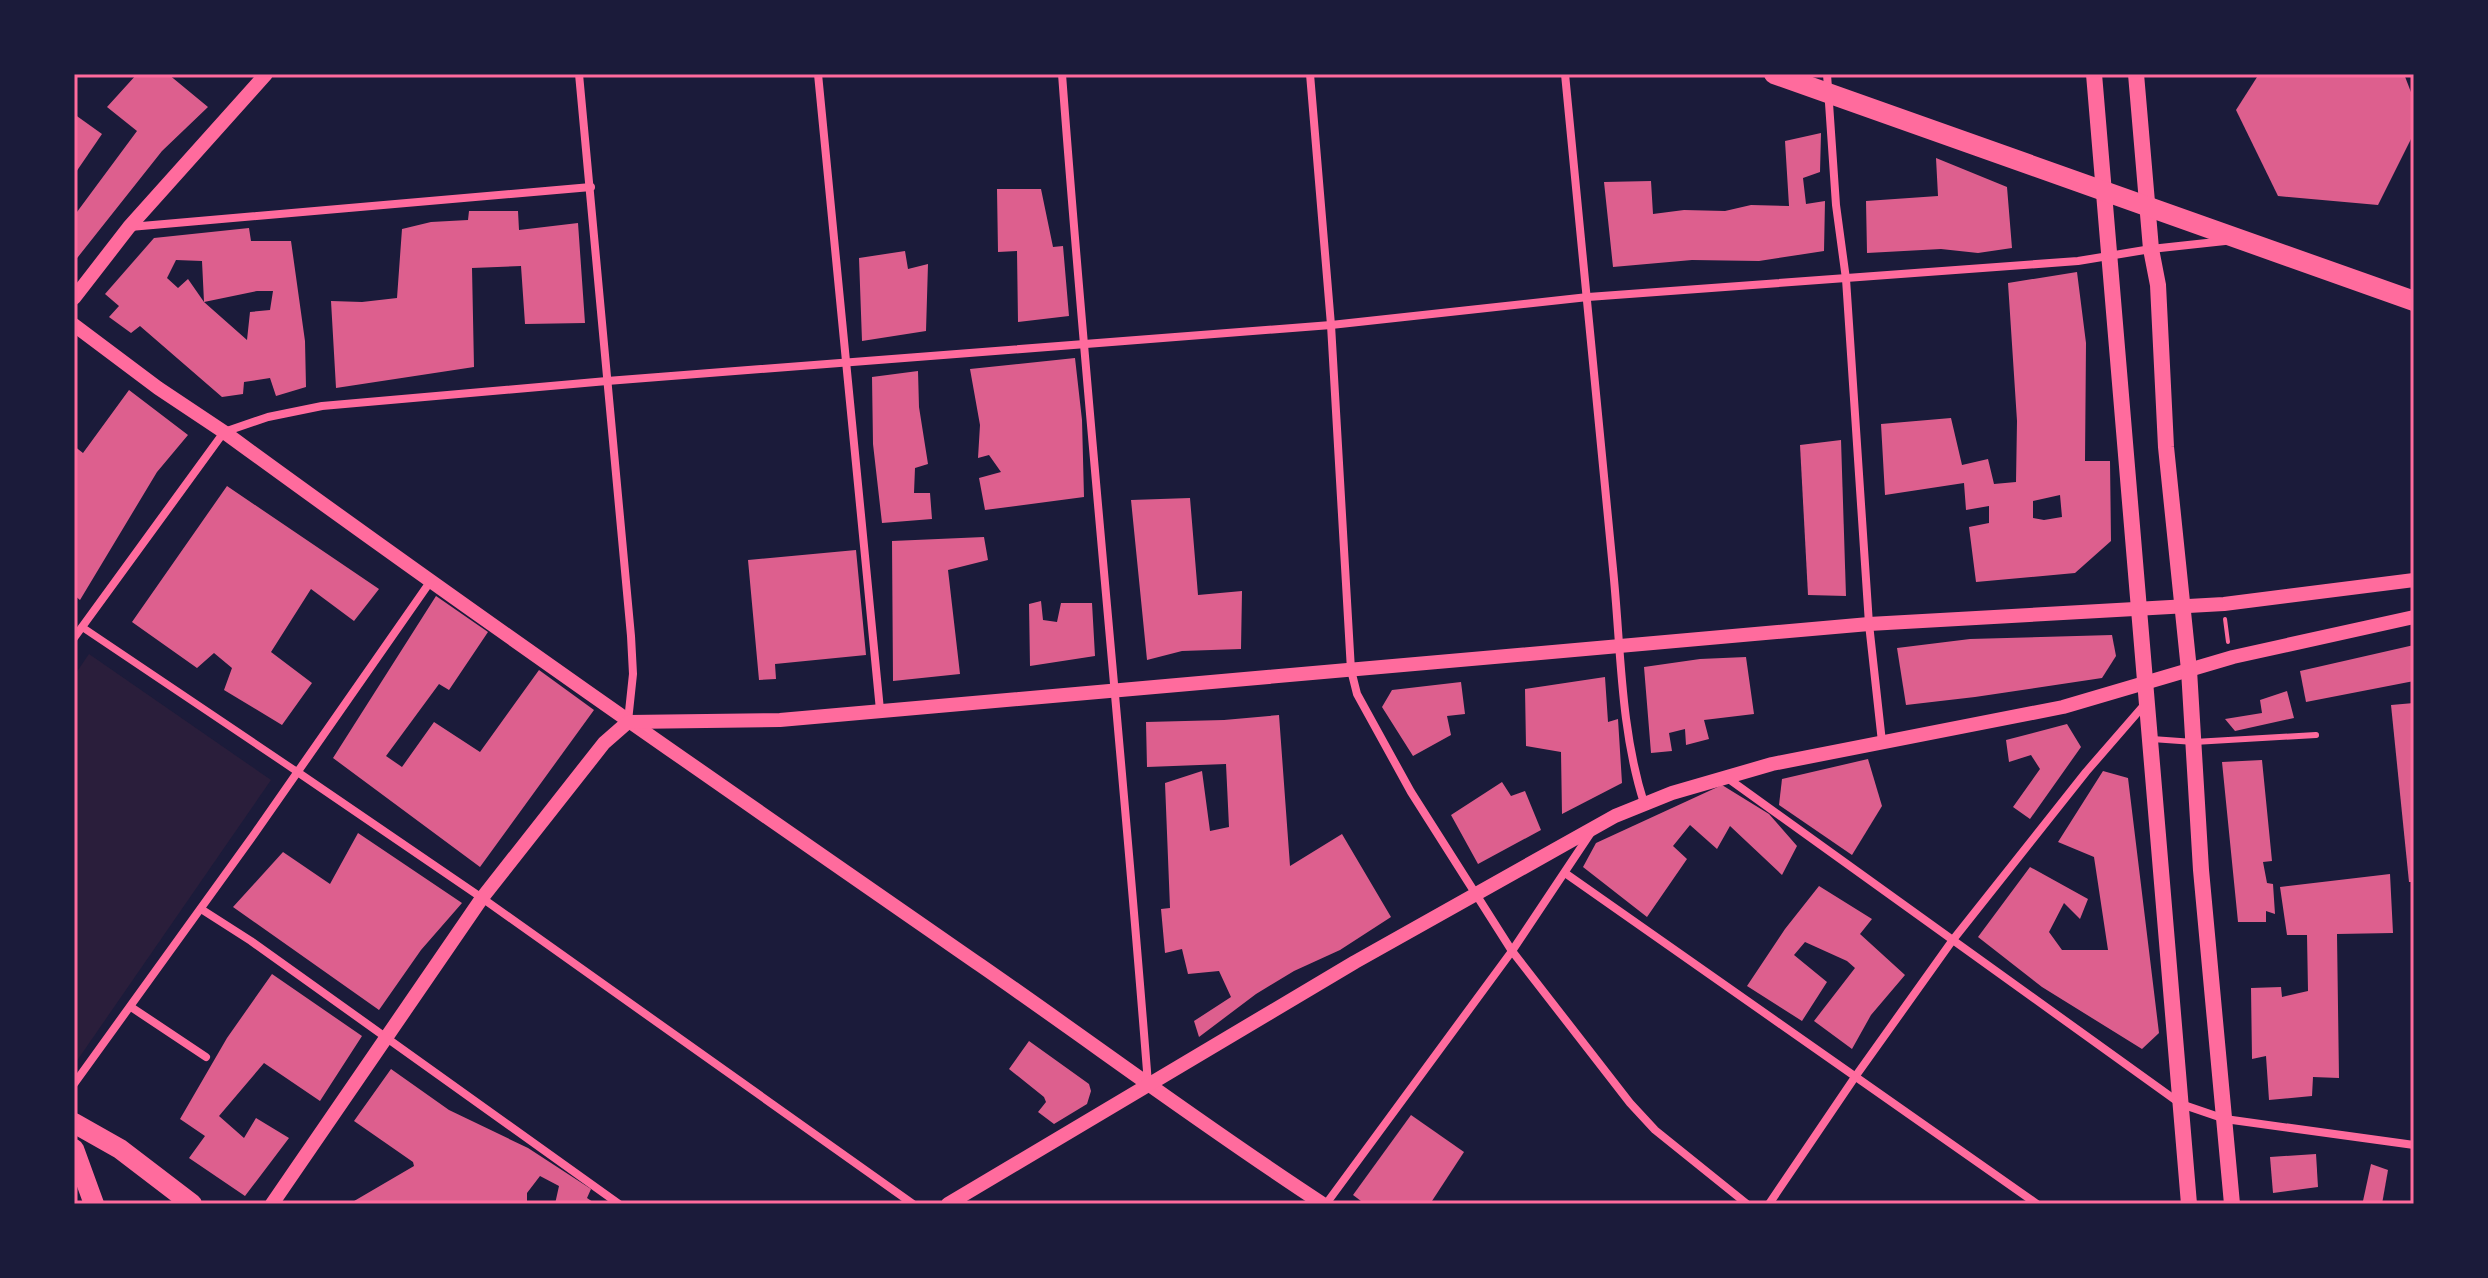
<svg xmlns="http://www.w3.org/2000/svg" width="2488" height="1278" font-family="'Open Sans',sans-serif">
<rect width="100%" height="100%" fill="#1b1b3a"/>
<path fill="#2a1e3b" d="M89 654 271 780 74 1065V676Z"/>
<g fill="#dd5f8e" fill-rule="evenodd">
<path d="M137 74H168L208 107 162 151 74 262V216L137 131 107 107Z"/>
<path d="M2259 74H2404L2414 100V133L2378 205 2278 196 2236 110Z"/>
<path d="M74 114 102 134 74 175Z"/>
<path d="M1821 133 1820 172 1803 178 1806 204 1825 201 1824 251 1759 261 1692 260 1613 267 1604 182 1651 181 1653 214 1684 210 1725 211 1751 205 1789 206 1785 141Z"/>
<path d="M1936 158 2007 187 2012 248 1978 253 1941 249 1867 253 1866 201 1938 196Z"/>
<path d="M997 189H1041L1053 247 1063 246 1069 316 1018 322 1017 251 998 252Z"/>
<path d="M469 211H518L519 230 578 223 585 323 525 324 521 266 472 268 474 367 336 388 331 301 362 302 397 298 402 229 431 222 468 220Z"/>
<path d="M249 228 251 241H291L305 341 306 387 276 396 270 378 244 382 243 394 222 397 140 326 131 333 109 317 119 306 105 294 154 238ZM176 260 202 261 204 302 188 279 178 288 167 278ZM257 291H273L270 310 250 312 247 340 204 302Z"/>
<path d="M905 251 908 269 928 264 926 331 862 341 859 258Z"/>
<path d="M2077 272 2086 343 2085 461H2110L2111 541 2075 573 1976 582 1969 527 1989 523V506L1966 510 1964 483 1885 495 1881 424 1951 418 1962 465 1988 459 1994 484 2016 482 2017 421 2008 283ZM2060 495 2062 517 2044 520 2033 518V501Z"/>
<path d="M1075 358 1082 420 1084 497 985 510 979 478 1001 472 989 455 978 458 980 425 970 369Z"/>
<path d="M918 371 919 407 928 464 915 468 914 493H930L932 519 882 523 873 444 872 377Z"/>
<path d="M129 390 188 435 157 472 80 600 74 595V446L83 453Z"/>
<path d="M1841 440 1846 596 1808 595 1800 445Z"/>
<path d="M227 486 379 589 354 621 311 589 271 652 312 683 282 725 224 690 232 668 214 653 197 668 132 622Z"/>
<path d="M1190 498 1198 595 1242 591 1241 649 1182 651 1147 660 1131 500Z"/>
<path d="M984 537 988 560 948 570 960 674 893 681 892 541Z"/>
<path d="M856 550 866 655 775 664 776 679 759 680 748 560Z"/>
<path d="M436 596 488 632 449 690 439 684 386 756 402 767 434 722 480 752 539 670 594 710 480 867 333 758Z"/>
<path d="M1041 601 1043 620 1057 622 1061 603H1092L1095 656 1030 666 1029 604Z"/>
<path d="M2112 635 2116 656 2102 678 1975 697 1906 705 1897 648 1970 639Z"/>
<path d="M2414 645V681L2306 702 2300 671Z"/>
<path d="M1746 657 1754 714 1704 720 1709 739 1686 745 1685 729 1669 733 1672 751 1651 753 1644 667 1700 659Z"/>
<path d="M1605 677 1608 722 1618 719 1622 783 1562 814 1561 752 1526 746 1525 689Z"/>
<path d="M1461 682 1465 714 1447 716 1451 735 1413 756 1382 707 1392 690Z"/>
<path d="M2287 691 2294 718 2235 731 2225 719 2262 713 2260 700Z"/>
<path d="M2414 703V882H2409L2391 705Z"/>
<path d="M1279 715 1290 866 1342 834 1391 917 1340 950 1294 971 1256 994 1199 1037 1194 1021 1231 997 1219 971 1188 974 1182 949 1165 953 1161 909 1170 908 1165 783 1202 771 1210 831 1229 827 1226 764 1147 767 1146 722 1224 720Z"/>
<path d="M2067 724 2081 747 2030 819 2013 807 2040 769 2031 755 2009 762 2006 740Z"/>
<path d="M1868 759 1882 806 1852 855 1779 805 1782 779Z"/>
<path d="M2262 760 2272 861 2263 862 2267 883 2273 884 2275 914 2266 911V922H2238L2222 762Z"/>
<path d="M2103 771 2128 778 2159 1033 2142 1049 2042 987 1978 937 2030 867 2088 899 2080 919 2064 903 2049 932 2062 950H2108L2094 857 2058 842Z"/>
<path d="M1502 782 1511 796 1525 791 1541 830 1478 864 1451 815Z"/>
<path d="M1722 785 1769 814 1797 846 1782 875 1730 826 1717 849 1690 825 1673 846 1687 859 1647 917 1583 867 1596 843Z"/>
<path d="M358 833 462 903 421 950 379 1010 233 907 283 852 330 884Z"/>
<path d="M2390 874 2393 933 2337 934 2339 1078 2313 1077 2312 1096 2269 1100 2266 1056 2252 1059 2251 988 2281 987 2282 997 2308 991 2307 935H2287L2280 887Z"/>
<path d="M1819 886 1872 919 1860 934 1905 975 1871 1015 1852 1049 1814 1021 1855 968 1847 961 1805 942 1794 955 1827 982 1802 1021 1747 986 1785 929Z"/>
<path d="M272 974 362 1036 320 1101 264 1063 219 1116 244 1138 256 1118 289 1138 245 1196 189 1158 205 1136 180 1119 227 1038Z"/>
<path d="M1029 1041 1089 1084 1091 1091 1087 1104 1054 1124 1038 1112 1046 1102 1044 1097 1009 1069Z"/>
<path d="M391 1069 449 1110 528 1148 591 1189 587 1198 596 1204H555L559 1186 540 1176 527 1193V1204H349L414 1166 413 1162 354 1121Z"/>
<path d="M1411 1115 1464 1152 1430 1204H1365L1353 1195Z"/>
<path d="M2316 1154 2318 1187 2273 1193 2270 1157Z"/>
<path d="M2371 1164 2388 1170 2382 1204 2363 1201Z"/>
</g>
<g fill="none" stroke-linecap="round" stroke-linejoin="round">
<path stroke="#ff6b9d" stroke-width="4" d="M2225 619 2228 642"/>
<path stroke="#ff6b9d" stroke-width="6" d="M2152 739 2194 742 2316 735"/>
<path stroke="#ff6b9d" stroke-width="7" d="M82 627 296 771"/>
<g stroke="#ff6b9d" stroke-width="8">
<path d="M579 74 631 636 633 674 628 721"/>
<path d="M818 74 880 710"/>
<path d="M1062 74C1087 411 1122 747 1148 1084"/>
<path d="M1310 74 1331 325 1351 670 1357 694 1411 792 1512 951 1630 1103 1655 1130 1747 1204"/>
<path d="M1565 74C1582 239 1596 404 1613 569 1621 647 1620 728 1644 803"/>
<path d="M1827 74 1836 205 1846 279 1869 624 1882 742"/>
<path d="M130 227 591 187"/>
<path d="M74 638 224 432 268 417 322 406 607 381 1331 325 1588 297 2078 261 2151 249 2225 241"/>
<path d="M296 771 482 898 913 1204"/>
<path d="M1726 777 2181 1104 2225 1119 2414 1145"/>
<path d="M1565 873 2037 1204"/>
<path d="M201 909 251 941 619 1204"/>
<path d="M131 1007 206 1057"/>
<path d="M74 1084 255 833 430 582"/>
<path d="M1326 1204 1512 951 1590 834"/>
<path d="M1769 1204 1855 1077 1952 941 2086 772 2145 704"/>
</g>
<g stroke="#ff6b9d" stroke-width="14">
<path d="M74 298 129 227 266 74"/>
<path d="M74 325 158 388 224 432C473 614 726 789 980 965 1094 1044 1206 1128 1323 1204"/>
<path d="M272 1204 482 898 604 743 628 722 780 720 1869 624 2224 604 2414 580"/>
<path d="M948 1204 1355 962 1615 816 1672 793 1772 764 2063 707 2233 657 2414 617"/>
</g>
<g stroke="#ff6b9d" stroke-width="16">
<path d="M2094 74 2189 1204"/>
<path d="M2136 74 2151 249 2158 285 2166 447 2189 670 2201 870 2232 1204"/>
</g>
<g stroke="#ff6b9d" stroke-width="20">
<path d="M1774 74 2414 301"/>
<path d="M74 1123 120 1149 192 1204"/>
<path d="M74 1149 94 1204"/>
</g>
</g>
<rect width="2488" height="1278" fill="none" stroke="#1b1b3a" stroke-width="152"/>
<rect x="76" y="76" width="2336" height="1126" fill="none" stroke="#ff6b9d" stroke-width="3"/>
</svg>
